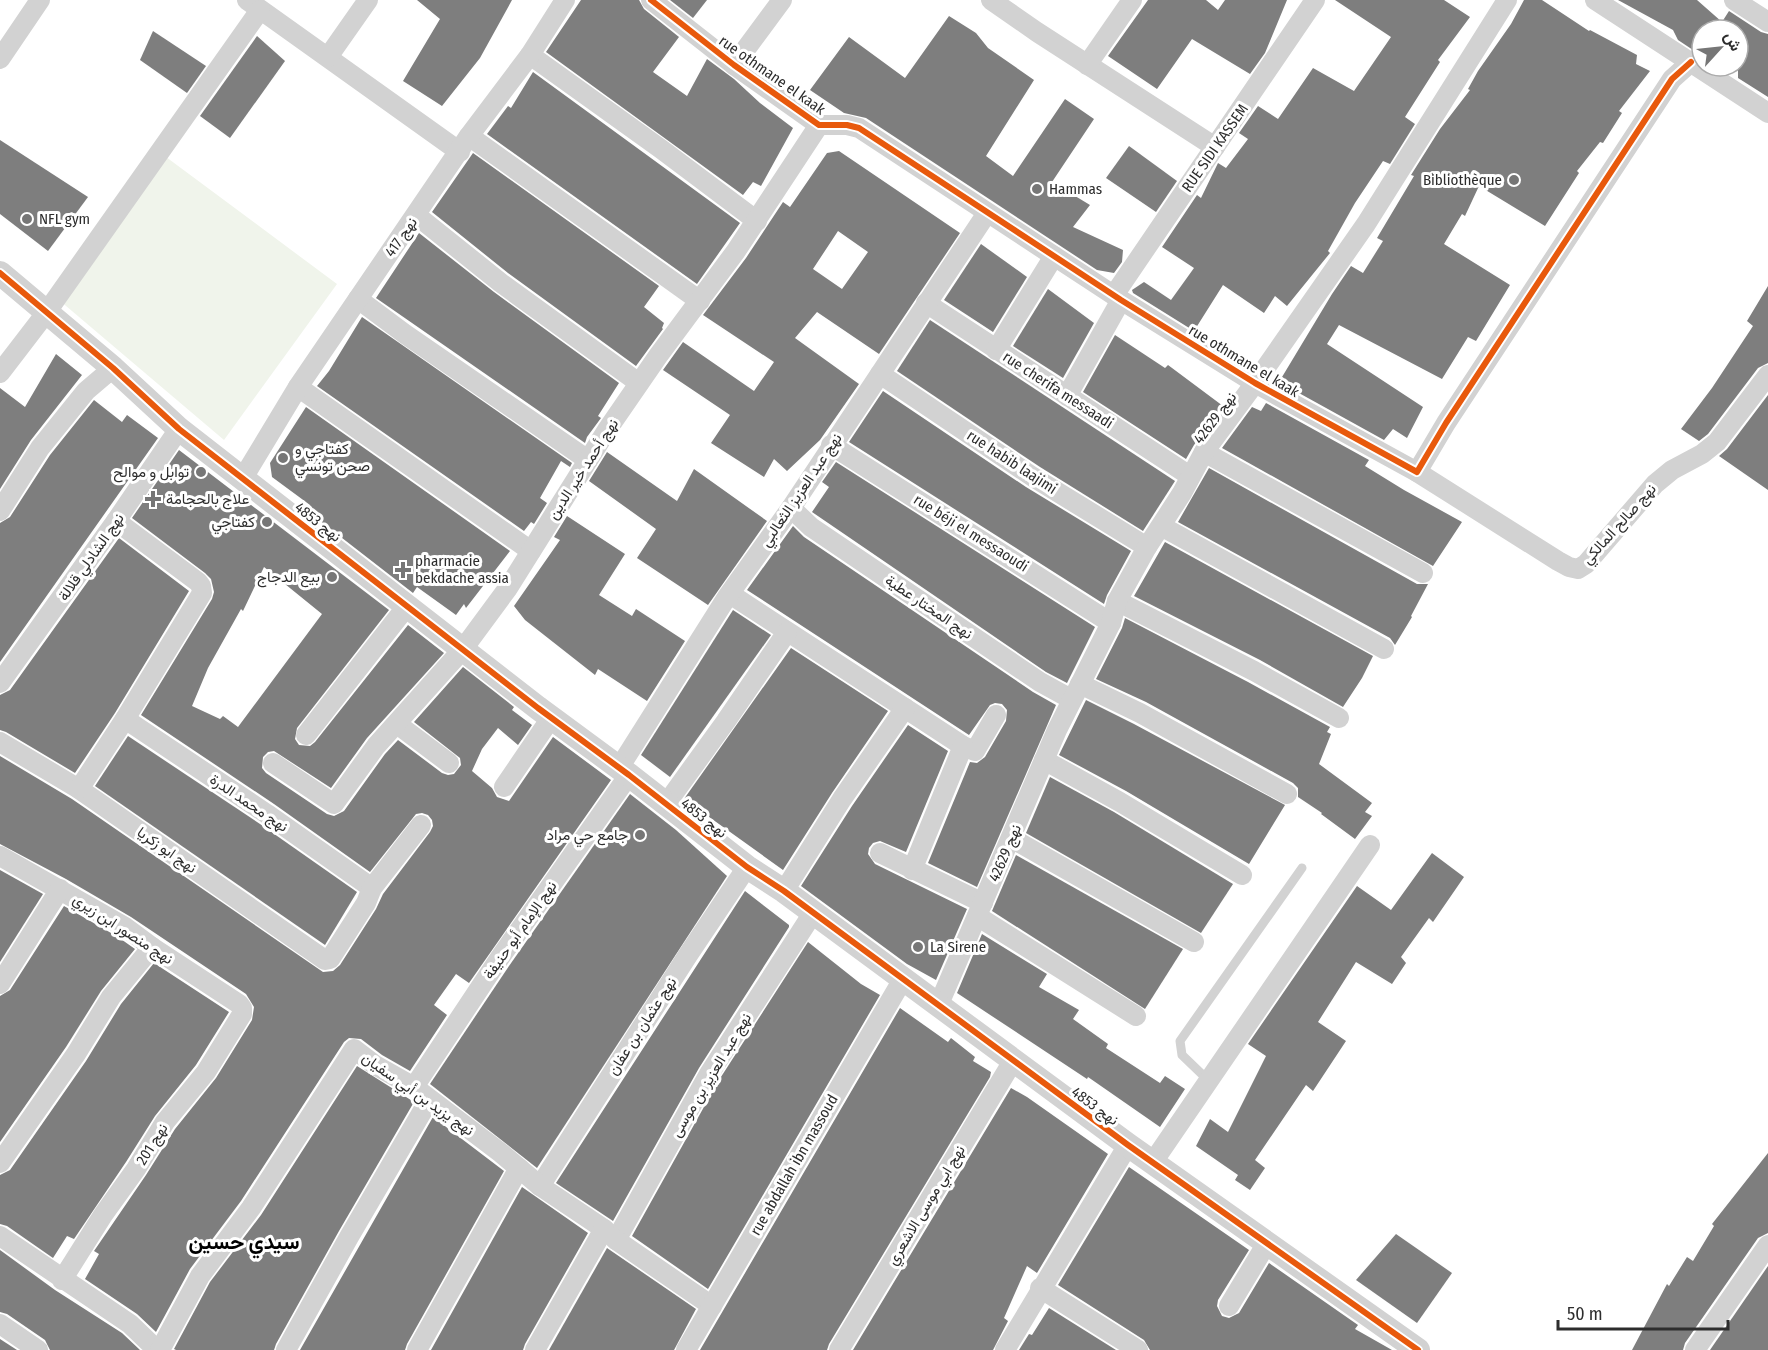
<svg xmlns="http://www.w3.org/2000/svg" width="1768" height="1350" font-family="'Fira Sans Condensed',Vazirmatn,sans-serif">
<rect width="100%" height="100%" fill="#fff"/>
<path fill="#f0f4eb" d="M162 154 337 284 224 440 59 300Z"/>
<g fill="#7e7e7e" fill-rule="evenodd">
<path d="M417 0H512L480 58 442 106 403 81 440 19Z"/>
<path d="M581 0H639L644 9 679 37 653 72 687 96 707 59 734 79 760 103 793 128 761 186 753 182 743 195 546 52Z"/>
<path d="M670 0H707L693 18Z"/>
<path d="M1148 0H1206L1218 10 1225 0H1287L1265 53 1250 74 1192 39 1157 89 1108 56Z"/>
<path d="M1335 0H1444L1470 17 1438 60 1440 62 1405 117 1415 124 1390 164 1383 161 1355 203 1328 251 1330 253 1287 306 1275 296 1264 313 1223 285 1194 331 1133 293 1132 290 1144 282 1171 300 1194 268 1162 247 1197 195 1201 198 1218 163 1226 168 1248 139 1239 133 1258 106 1278 119 1313 68 1354 91 1391 37Z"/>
<path d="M1524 0H1542L1589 31 1590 30 1637 55 1636 64 1650 71 1619 111 1622 113 1603 143 1600 142 1577 171 1579 173 1545 226 1479 186 1465 216 1462 214 1444 244 1510 285 1476 341 1468 337 1442 379 1339 325 1327 344 1423 407 1407 438 1393 429 1384 440 1279 382 1332 294 1351 266 1363 273 1383 241 1377 238 1414 176 1411 175 1440 129 1470 90 1468 89 1478 71 1511 24Z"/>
<path d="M1618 0H1697L1722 22 1729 11 1761 32 1768 34V97L1738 78V30H1702V56L1678 40 1673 30Z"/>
<path d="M949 16 976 33 988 48 1034 80 986 156 1013 176 1065 99 1094 119 1052 182 1090 205 1073 227 1123 250 1122 262 1114 273 1097 270 866 118 844 113 810 90 849 37 905 78Z"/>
<path d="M153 31 206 66 187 93 140 60Z"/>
<path d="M257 36 285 61 230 138 200 116Z"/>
<path d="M533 72 740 223 697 284 487 134 508 106 511 108Z"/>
<path d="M0 140 88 197 48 251 0 214Z"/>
<path d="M1129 146 1177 181 1156 212 1106 178Z"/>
<path d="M839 151 960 233 879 354 817 312 795 338 859 384 820 440 787 471 774 459 764 477 711 443 730 415 663 370 683 342 754 391 774 362 703 315 746 258 783 202 790 207 827 153ZM838 231 868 252 842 289 813 269Z"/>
<path d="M473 153 659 286 644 307 664 323 662 328 663 329 636 366 508 273 432 212Z"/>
<path d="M419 233 494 292 619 383 598 416 601 418 587 437 585 443 376 298Z"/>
<path d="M981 244 1027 277 993 332 944 300Z"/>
<path d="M1768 286V363L1758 368 1708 434 1699 441 1681 429 1712 388 1753 326 1747 321Z"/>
<path d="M1048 289 1094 323 1063 378 1013 346Z"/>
<path d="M362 317 572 463 570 467 561 461 540 498 547 503 534 524 531 522 524 531 317 386 329 371Z"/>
<path d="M930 320 1175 481 1143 531 1040 467 897 371Z"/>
<path d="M1115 335 1165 368 1168 365 1223 406 1194 445 1186 459 1083 392Z"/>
<path d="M56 354 82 375 31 440 0 489V388L25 407Z"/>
<path d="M883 391 1026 487 1131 551 1107 595 1104 604 849 442Z"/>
<path d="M1768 395V490L1719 456 1727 449Z"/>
<path d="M94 400 122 422 127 415 158 438 0 662V523L10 517 50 455Z"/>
<path d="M1266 403 1369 460 1365 466 1404 490 1462 522 1433 566 1222 448 1252 407 1261 411Z"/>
<path d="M306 407 510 551 466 608 464 604 456 615 417 587 413 593 306 510 310 505 272 477 270 463Z"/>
<path d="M179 450 389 610 297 728 295 739 299 745 310 746 315 742 408 625 444 653 367 738 331 788 274 751 268 752 263 757 262 768 266 773 327 814 334 816 344 811 385 754 398 740 442 773 448 775 454 774 461 765 460 758 414 722 463 667 514 707 512 710 532 725 518 745 498 728 482 749 472 771 492 788 497 797 509 801 553 737 611 780 469 983 456 974 434 1005 447 1015 410 1071 382 1055 361 1039 349 1038 344 1042 241 1201 190 1269 156 1332 137 1314 85 1279 99 1254 94 1251 146 1175 175 1129 216 1078 252 1020 254 1007 246 994 131 917 66 879 0 844V756L72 799 323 972 333 971 340 965 376 909 383 894 430 832 433 826 432 820 428 815 422 813 416 814 370 872 274 804 141 715 212 599 214 592 211 579 205 573 132 518ZM264 567 322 614 238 727 223 716 220 719 192 706 208 668 241 609 243 611Z"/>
<path d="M607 452 677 501 694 469 767 521 708 605 637 558 656 529 589 481Z"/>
<path d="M836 462 1095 627 1067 683 1046 672 812 512 829 487 822 482Z"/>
<path d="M1209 468 1417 584H1428L1411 616 1412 617 1395 645 1390 638 1178 522Z"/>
<path d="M567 516 625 554 599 595 632 616 636 609 685 641 647 701 598 669 595 675 525 620 514 606 560 540 554 537Z"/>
<path d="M793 526 804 537 1033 692 1056 705 977 887 928 863 970 762 977 763 985 757 1006 721 1007 710 1002 704 995 703 990 705 969 735 747 590Z"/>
<path d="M119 538 189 591 115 713 75 773 6 732 0 730V695L10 690Z"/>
<path d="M1165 542 1373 656 1362 678 1343 707 1260 660 1134 596Z"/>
<path d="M733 610 771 635 670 777 641 755Z"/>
<path d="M1125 618 1248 682 1330 727 1327 732 1331 734 1319 764 1372 803 1365 812 1372 816 1355 839 1321 814 1322 813 1298 797V788L1293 783 1146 702 1096 679 1122 628Z"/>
<path d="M791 648 888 711 832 793 783 870 684 799Z"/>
<path d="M1086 700 1134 724 1285 805 1249 864 1126 791 1059 755Z"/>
<path d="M908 725 948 751 906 852 880 841 873 843 869 848 868 854 875 864 967 909 936 980 907 964 801 886 852 806Z"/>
<path d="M128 736 260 824 357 892 325 945 95 786Z"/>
<path d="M1050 777 1114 812 1233 884 1201 933 1026 833Z"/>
<path d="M630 794 676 830 727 876 537 1168 430 1084 509 966Z"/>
<path d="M1432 853 1464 877 1433 922 1429 918 1401 957 1406 963 1392 984 1356 962 1318 1022 1346 1041 1313 1091 1306 1085 1255 1160 1265 1168 1250 1190 1235 1180 1238 1175 1196 1146 1210 1119 1228 1132 1266 1056 1248 1044 1357 886 1391 910Z"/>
<path d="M1016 855 1183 949 1145 1009 992 911Z"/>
<path d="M0 870 43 894 0 962Z"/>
<path d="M745 891 789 925V927L699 1068 613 1221 556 1183Z"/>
<path d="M64 906 118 937 135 949 101 991 66 1047 0 1142V996L10 990Z"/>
<path d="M982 934 1047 974 1039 987 1079 1010 1073 1019 1108 1044 1106 1048 1160 1083 1165 1076 1185 1089 1160 1127 1088 1077 1087 1079 957 993Z"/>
<path d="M808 942 861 984 880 995 708 1289 632 1236 719 1080Z"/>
<path d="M154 963 229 1012 196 1065 155 1116 126 1162 74 1239 67 1236 53 1258 7 1226 0 1224V1175L10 1170 86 1061 121 1004Z"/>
<path d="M900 1008 948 1042 951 1038 975 1057 973 1061 991 1072 990 1077 829 1344 827 1350H700Z"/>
<path d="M357 1066 414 1102 339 1231 276 1344 274 1350H176L174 1349 210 1282 261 1215Z"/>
<path d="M1011 1088 1027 1097 1108 1154 1037 1273 1027 1266 1004 1318 1008 1321 993 1350H853Z"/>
<path d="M433 1117 504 1171 407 1344 405 1350H300Z"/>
<path d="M1768 1153V1233L1758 1238 1685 1343 1683 1350H1632L1667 1284 1669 1286 1687 1257 1693 1261 1714 1226 1712 1224Z"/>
<path d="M1129 1167 1249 1250 1218 1300 1217 1306 1222 1316 1229 1318 1239 1313 1269 1263 1358 1325 1355 1329 1392 1350H1150L1144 1340 1058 1285Z"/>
<path d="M522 1187 588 1233 525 1344 523 1350H431Z"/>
<path d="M1396 1234 1452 1273 1417 1323 1356 1280Z"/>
<path d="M607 1248 696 1309 674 1350H549Z"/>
<path d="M0 1250 55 1290 122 1333 140 1350H50L45 1340 7 1314 0 1312Z"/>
<path d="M1768 1266V1350H1710Z"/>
<path d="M1049 1308 1116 1350H1019L1029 1334 1032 1335Z"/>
<path d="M0 1339 17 1350H0Z"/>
</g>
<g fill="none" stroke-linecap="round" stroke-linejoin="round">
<path stroke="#d2d2d2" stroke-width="9" d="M1209 1081 1182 1055 1180 1041 1302 868"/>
<g stroke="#d2d2d2" stroke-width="20">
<path d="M247 0 460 152"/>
<path d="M651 0 734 65 819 125H847L859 128 1121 300 1255 383 1417 472 1446 423 1672 79 1691 62"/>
<path d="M991 0 1037 32 1215 147"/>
<path d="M1595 0 1768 113"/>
<path d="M1734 0 1768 22"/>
<path d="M530 55 661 149 757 221"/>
<path d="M328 57 368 0"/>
<path d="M0 59 40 0"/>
<path d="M734 65 782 0"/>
<path d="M1087 65 1132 0"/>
<path d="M469 136 700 301"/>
<path d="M416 215 501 283 639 383"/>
<path d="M1114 295 1315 0"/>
<path d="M358 299 405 334 588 460"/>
<path d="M926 303 1190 476"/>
<path d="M996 350 1054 256"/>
<path d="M0 373 46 313 260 10"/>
<path d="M880 374 1033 477 1147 547"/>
<path d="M298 387 531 551"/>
<path d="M1067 396 1121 300"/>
<path d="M831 445 1111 623"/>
<path d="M1204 452 1423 573"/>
<path d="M1417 472 1558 561 1569 567 1578 569 1586 564 1655 484 1672 470 1702 454 1717 442 1768 375"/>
<path d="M243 478 298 387 469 136 530 55 565 0"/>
<path d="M791 508 811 527 1040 682 1071 699"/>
<path d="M0 511 40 448 86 391 113 368"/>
<path d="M1161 526 1384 649"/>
<path d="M730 594 963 746 975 751 996 715"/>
<path d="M1117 601 1254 671 1339 718"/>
<path d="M0 683 116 521 179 429"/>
<path d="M1080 684 1140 713 1287 794"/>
<path d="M125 719 267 814 372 888"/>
<path d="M397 724 449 763"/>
<path d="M306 735 407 606"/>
<path d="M0 742 79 789 325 960 330 959 366 903 372 888 421 825"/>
<path d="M1044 760 1120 802 1242 875"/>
<path d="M273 763 334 804 376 746 463 649 508 588 607 430 658 356 736 251 819 125"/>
<path d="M619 768 727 597 791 508 987 213"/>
<path d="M504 787 551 718"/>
<path d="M79 789 125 719 202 593 201 586 198 582 116 521"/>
<path d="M666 804 726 721 787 632"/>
<path d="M1011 838 1194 942"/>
<path d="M880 853 983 903"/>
<path d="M0 856 125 927 152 947 239 1004 242 1008V1014L206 1072 165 1122 136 1169 103 1215 62 1280"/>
<path d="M912 870 963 746"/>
<path d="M784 891 842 799 905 708"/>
<path d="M977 916 1136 1016"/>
<path d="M0 984 60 889"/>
<path d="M939 1004 1057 730 1111 623 1117 601 1147 547 1182 493 1204 452 1255 383 1366 224 1507 0"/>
<path d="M414 1087 499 959 629 775"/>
<path d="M1153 1162 1370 845"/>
<path d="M0 1163 76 1054 111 997 152 947"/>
<path d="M540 1186 688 955 747 867"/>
<path d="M0 1236 130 1324 157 1350"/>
<path d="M616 1240 709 1074 813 913"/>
<path d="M1040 1288 1138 1350"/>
<path d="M1229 1306 1267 1243"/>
<path d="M0 1324 38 1350"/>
<path d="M160 1350 200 1276 251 1208 354 1049 375 1065 414 1087 501 1153 540 1186 604 1229 616 1240 712 1306"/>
<path d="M286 1350 349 1237 429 1100"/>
<path d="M417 1350 519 1168"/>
<path d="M535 1350 604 1229"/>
<path d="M686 1350 903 979"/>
<path d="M839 1350 1013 1061"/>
<path d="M1005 1350 1128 1145"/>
<path d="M1695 1350 1768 1245"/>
</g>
<path stroke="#d2d2d2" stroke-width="24" d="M0 273 113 368 179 429 538 708 629 775 747 867 784 891 1128 1145 1418 1350"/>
<defs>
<g id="cycleway">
<path d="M651 0 734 65 819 125H847L859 128 1121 300 1255 383 1417 472 1446 423 1672 79 1691 62"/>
<path d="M0 273 113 368 179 429 538 708 629 775 747 867 784 891 1128 1145 1418 1350"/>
</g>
</defs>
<use href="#cycleway" stroke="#fff" stroke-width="10"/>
<use href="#cycleway" stroke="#e8590c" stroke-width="6"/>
</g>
<g fill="#767676" stroke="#fff" stroke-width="2">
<circle cx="1514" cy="180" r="6"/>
<circle cx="1037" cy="189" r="6"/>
<circle cx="27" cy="219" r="6"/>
<circle cx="283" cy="458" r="6"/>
<circle cx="201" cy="472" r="6"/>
<path d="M150 490h6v6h6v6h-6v6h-6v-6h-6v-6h6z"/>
<circle cx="267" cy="522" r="6"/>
<path d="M400 561h6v6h6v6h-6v6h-6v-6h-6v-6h6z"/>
<circle cx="332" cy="577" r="6"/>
<circle cx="640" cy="835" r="6"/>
<circle cx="918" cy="947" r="6"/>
</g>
<g text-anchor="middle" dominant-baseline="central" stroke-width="6" stroke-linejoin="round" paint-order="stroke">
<g font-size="15" fill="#2d2d2d" stroke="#fff">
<text transform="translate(772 75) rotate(35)">rue othmane el kaak</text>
<text transform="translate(1215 148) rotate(-55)">RUE SIDI KASSEM</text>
<text transform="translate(401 237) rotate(-55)">نهج 417</text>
<text transform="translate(1244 361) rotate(31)">rue othmane el kaak</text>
<text transform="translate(1058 390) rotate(33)">rue cherifa messaadi</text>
<text transform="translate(1215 418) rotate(-53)">نهج 42629</text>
<text transform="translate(1012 462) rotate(33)">rue habib laajimi</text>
<text transform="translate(583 469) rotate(-57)">نهج أحمد خير الدين</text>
<text transform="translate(801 490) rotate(-56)">نهج عبد العزيز الثعالبي</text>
<text transform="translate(318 522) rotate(38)">نهج 4853</text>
<text transform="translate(1619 524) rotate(-48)">نهج صالح المالكي</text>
<text transform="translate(971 533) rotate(32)">rue béji el messaoudi</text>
<text transform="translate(91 557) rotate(-55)">نهج الشادلي قلالة</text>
<text transform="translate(929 607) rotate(34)">نهج المختار عطية</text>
<text transform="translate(249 803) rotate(34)">نهج محمد الدرة</text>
<text transform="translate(704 818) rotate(38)">نهج 4853</text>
<text transform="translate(167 850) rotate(35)">نهج ابو زكريا</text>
<text transform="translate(1005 853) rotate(-67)">نهج 42629</text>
<text transform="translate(123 929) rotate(33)">نهج منصور ابن زيري</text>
<text transform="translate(520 930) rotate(-55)">نهج الإمام أبو حنيفة</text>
<text transform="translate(642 1026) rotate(-57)">نهج عثمان بن عفان</text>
<text transform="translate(711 1075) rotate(-59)">نهج عبد العزيز بن موسى</text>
<text transform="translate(418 1094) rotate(35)">نهج يزيد بن أبي سفيان</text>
<text transform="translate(1095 1106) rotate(36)">نهج 4853</text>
<text transform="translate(152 1144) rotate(-58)">نهج 201</text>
<text transform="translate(794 1165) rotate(-60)">rue abdallah ibn massoud</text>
<text transform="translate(926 1205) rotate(-59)">نهج ابي موسى الاشعري</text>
</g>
<g font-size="15" fill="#2d2d2d" stroke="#fff" text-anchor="start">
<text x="1502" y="180" text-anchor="end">Bibliothèque</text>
<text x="1049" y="189">Hammas</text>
<text x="39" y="219">NFL gym</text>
<text x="295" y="449">كفتاجي و<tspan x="295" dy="17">صحن تونسي</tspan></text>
<text x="189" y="472" text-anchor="end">توابل و موالح</text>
<text x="166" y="499">علاج بالحجامة</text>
<text x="255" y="522" text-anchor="end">كفتاجي</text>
<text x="415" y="561">pharmacie<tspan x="415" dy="17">bekdache assia</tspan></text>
<text x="320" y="577" text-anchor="end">بيع الدجاج</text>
<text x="628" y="835" text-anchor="end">جامع حي مراد</text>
<text x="930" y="947">La Sirene</text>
</g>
<g font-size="21" font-weight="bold" fill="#000" stroke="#fff">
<text x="244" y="1242">سيدي حسين</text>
</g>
</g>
<g transform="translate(1720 48) rotate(63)"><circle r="28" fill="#ffffff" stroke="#ababab" stroke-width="1.5"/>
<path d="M0-4.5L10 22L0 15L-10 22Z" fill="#767676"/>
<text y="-9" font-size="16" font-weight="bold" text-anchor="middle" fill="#2d2d2d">ش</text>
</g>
<path d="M1558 1320v9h170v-9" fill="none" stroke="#2d2d2d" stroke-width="3"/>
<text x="1567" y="1320" font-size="18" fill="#2d2d2d" stroke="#ffffff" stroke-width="4.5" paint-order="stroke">50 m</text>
</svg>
